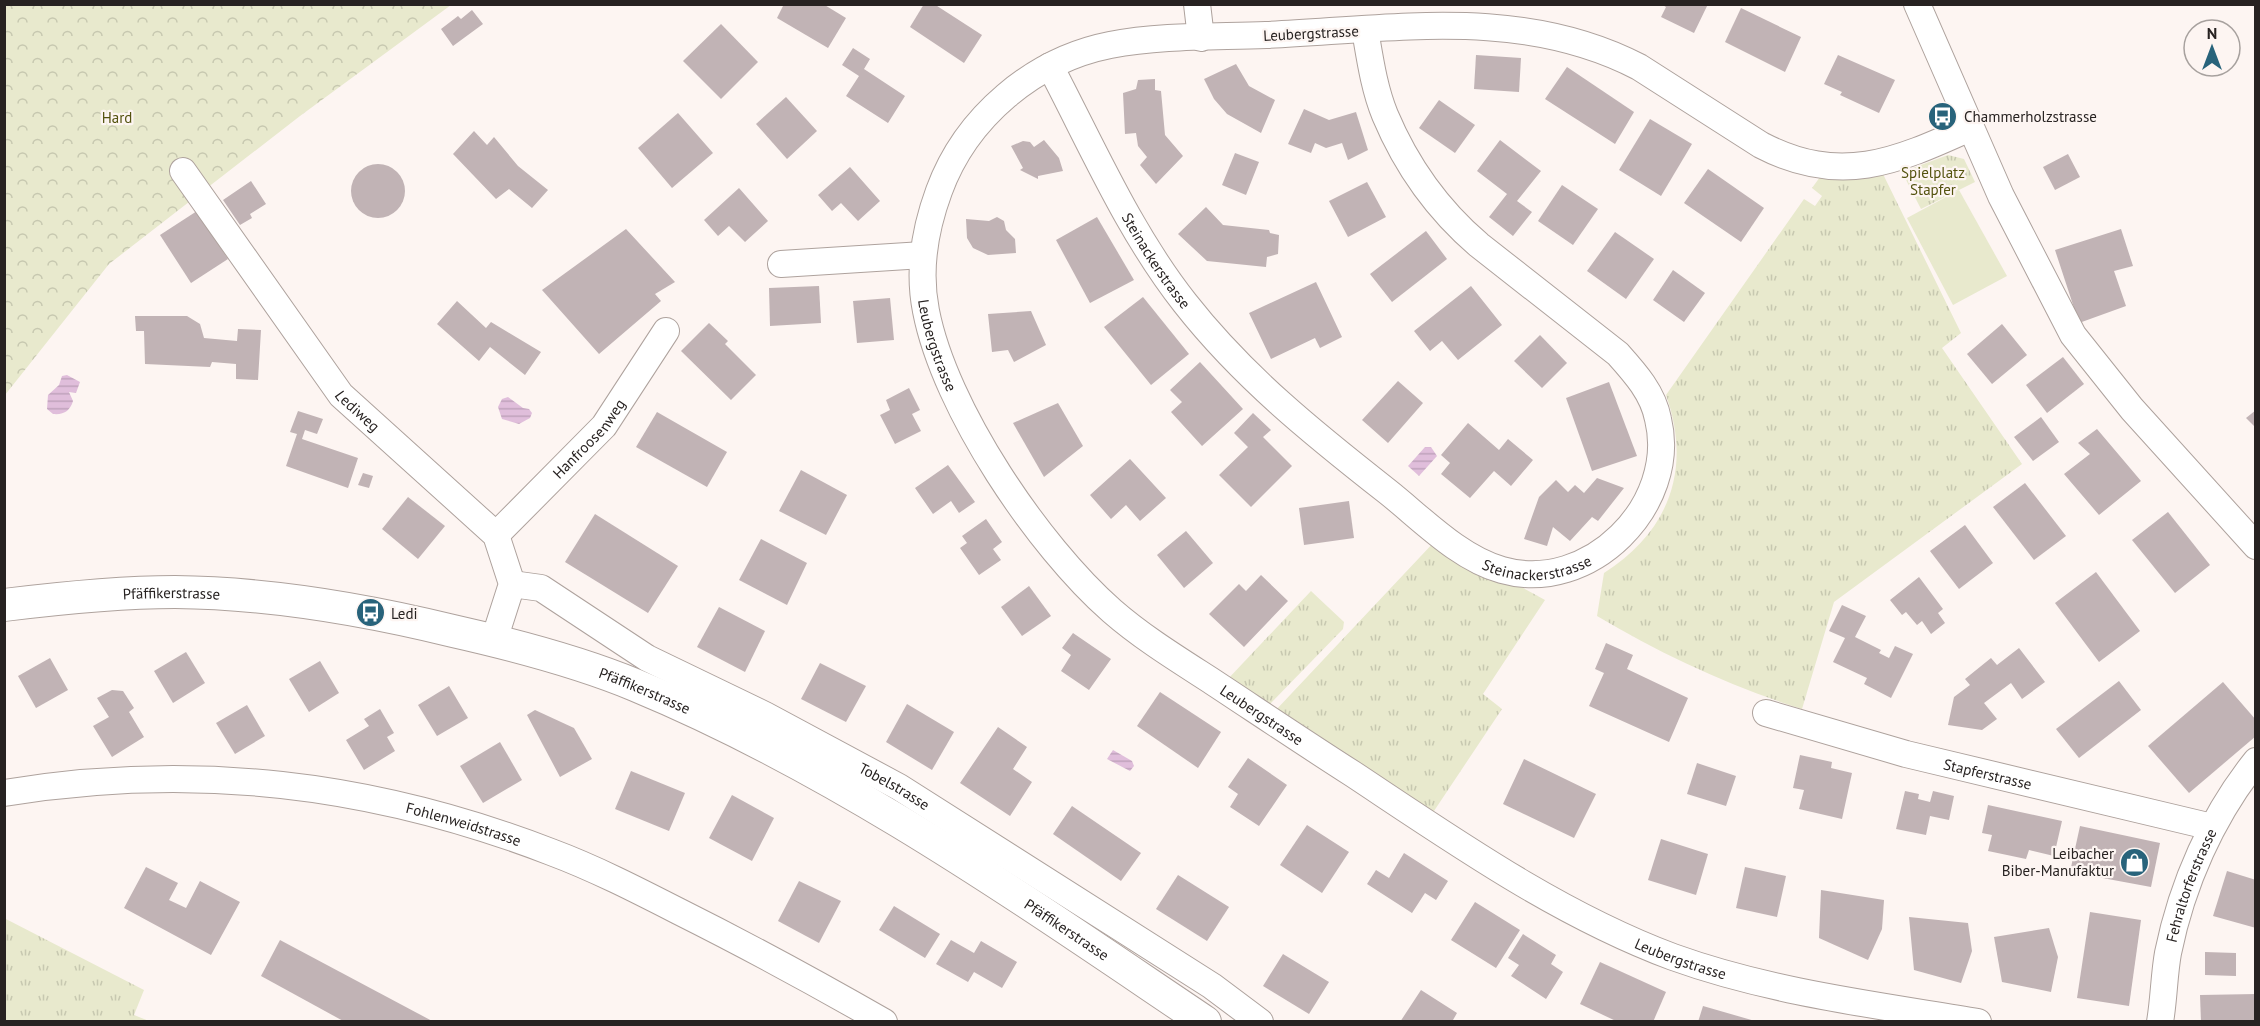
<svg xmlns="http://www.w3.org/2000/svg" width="2260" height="1026" font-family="'PT Sans',sans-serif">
<defs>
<pattern id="grass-tufts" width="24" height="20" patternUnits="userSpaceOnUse" patternTransform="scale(1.5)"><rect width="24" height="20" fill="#e8e9cd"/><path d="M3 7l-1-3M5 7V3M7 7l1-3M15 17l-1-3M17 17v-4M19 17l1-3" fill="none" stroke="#c7c8b0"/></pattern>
<pattern id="forest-crowns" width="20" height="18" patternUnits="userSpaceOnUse" patternTransform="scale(1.5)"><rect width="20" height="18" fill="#e8e9cd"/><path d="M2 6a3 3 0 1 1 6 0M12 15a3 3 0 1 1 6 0" fill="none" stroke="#c7c8b0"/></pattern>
<pattern id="water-rules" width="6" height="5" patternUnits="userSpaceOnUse" patternTransform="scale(1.5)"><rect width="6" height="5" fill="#e0bedb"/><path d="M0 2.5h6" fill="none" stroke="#c0a3bc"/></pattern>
</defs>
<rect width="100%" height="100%" fill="#fdf5f2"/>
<g fill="url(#grass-tufts)">
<path d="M1948 155 1964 159 1975 182 1921 209 1902 172Z"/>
<path d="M1883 174 1961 333 1942 348 2022 464 1834 602 1802 709C1731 687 1661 654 1597 616L1604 573C1670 531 1692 468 1666 395L1804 199 1815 206 1822 196 1812 188 1820 177 1860 178Z"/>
<path d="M1436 540 1545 600 1483 694 1502 709 1432 814 1275 711Z"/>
<path d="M1311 591 1344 622 1343 629 1268 706 1227 680Z"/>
<path d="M4 918 144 990 134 1015 149 1021H5Z"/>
</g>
<path fill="url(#forest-crowns)" d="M5 5H451L300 116 109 264 5 395Z"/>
<path fill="#e8e9cd" d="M1959 190 2007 276 1953 305 1907 218Z"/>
<g fill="url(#water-rules)">
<path d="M67 375 80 382 76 393 69 392 73 401C70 411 64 415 53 414L47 409 48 395 59 385 62 376Z"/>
<path d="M508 397 523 408 529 409 532 413 530 418 519 424 502 419 498 407 502 399Z"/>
<path d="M1425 447H1431L1437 456 1419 476 1408 466Z"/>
<path d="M1113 750 1132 761 1134 766 1130 771 1107 759Z"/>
</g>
<g fill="#c1b3b5">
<path d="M784 4H823L846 18 828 48 777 18Z"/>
<path d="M924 4H934L982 35 964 63 910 27Z"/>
<path d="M1661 4H1708L1694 33 1661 17 1666 7Z"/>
<path d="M1741 8 1801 37 1785 72 1725 42Z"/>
<path d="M472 10 483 24 453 46 441 29 458 16 461 19Z"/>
<path d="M721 24 758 62 721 99 683 61Z"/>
<path d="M853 48 870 59 864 69 905 96 888 123 846 96 859 76 842 65Z"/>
<path d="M1476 55 1521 58 1519 92 1474 89Z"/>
<path d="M1838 55 1895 80 1879 113 1840 95 1842 92 1824 84Z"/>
<path d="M1236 64 1249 86 1275 100 1261 133 1227 114 1214 99 1204 79Z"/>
<path d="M1567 67 1634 112 1615 144 1545 99Z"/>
<path d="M1155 79V90L1161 91 1165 135 1183 156 1156 184 1140 165 1147 157 1138 146 1136 133 1125 134 1123 93 1136 89 1138 80Z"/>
<path d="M786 97 817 131 787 159 756 124Z"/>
<path d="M1439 100 1475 125 1455 153 1419 128Z"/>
<path d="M1304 109 1329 120 1356 112 1368 150 1348 160 1342 143 1326 148 1315 143 1311 153 1288 144Z"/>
<path d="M678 113 713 153 672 188 638 148Z"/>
<path d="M1650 119 1692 144 1661 196 1619 170Z"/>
<path d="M474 131 487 145 494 137 518 166 548 190 532 208 509 189 496 199 453 154Z"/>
<path d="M1044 140 1059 158 1063 171 1038 176V179L1020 170 1023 168 1011 146 1023 141 1030 142 1034 147Z"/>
<path d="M1500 140 1541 171 1517 201 1532 212 1513 236 1489 217 1507 194 1477 171Z"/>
<path d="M1235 153 1259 162 1246 195 1222 185Z"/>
<path d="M2068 154 2080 177 2055 190 2043 167Z"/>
<circle cx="378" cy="191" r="27"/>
<path d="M850 167 880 201 858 221 841 203 832 211 818 195Z"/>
<path d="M1708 169 1764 208 1741 242 1684 203Z"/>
<path d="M251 181 266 204 250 214 252 218 240 225 223 200Z"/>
<path d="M1367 182 1386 217 1348 237 1329 201Z"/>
<path d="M1562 185 1598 209 1573 245 1538 221Z"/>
<path d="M739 188 768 221 745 242 729 226 718 236 704 220Z"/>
<path d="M1206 207 1223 225 1269 230 1270 233 1279 235 1278 254 1267 257 1266 267 1207 261 1178 234Z"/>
<path d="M197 211 228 259 191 283 160 235Z"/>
<path d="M997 217 1004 221 1006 230 1015 239 1016 253 988 255 973 248 967 238 966 219 989 221Z"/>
<path d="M1097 217 1134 280 1090 303 1056 240Z"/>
<path d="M626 229 675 282 655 294 661 301 599 354 542 290Z"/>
<path d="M2121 229 2133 266 2114 271 2126 306 2079 323 2055 250Z"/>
<path d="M1426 231 1447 259 1392 302 1370 274Z"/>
<path d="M1615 232 1654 259 1626 299 1587 271Z"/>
<path d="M1673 270 1705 293 1684 322 1653 300Z"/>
<path d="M1316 282 1342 337 1320 348 1315 338 1271 359 1249 313Z"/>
<path d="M819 286 821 323 770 326 769 288Z"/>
<path d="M1471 286 1502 325 1458 360 1442 341 1430 351 1414 331Z"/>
<path d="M1143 297 1189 354 1151 385 1104 327Z"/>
<path d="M890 298 894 340 857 343 853 301Z"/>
<path d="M457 301 486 328 491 322 541 352 525 375 490 347 479 361 437 324Z"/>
<path d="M1031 311 1046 345 1014 362 1008 350 992 352 988 314Z"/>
<path d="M135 316H187L200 324 204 338 237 341 238 329 261 330 258 380 236 379V364L212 362 210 367 145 364 144 331H136Z"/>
<path d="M709 323 728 341 725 344 756 375 731 400 681 351Z"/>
<path d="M2002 324 2027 355 1992 384 1967 354Z"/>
<path d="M1540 335 1567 363 1542 388 1514 361Z"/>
<path d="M2063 357 2084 384 2047 413 2026 385Z"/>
<path d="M1200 362 1243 409 1202 446 1171 412 1182 402 1170 390Z"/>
<path d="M1398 381 1423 403 1388 443 1362 420Z"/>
<path d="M1609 382 1637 456 1592 471 1566 398Z"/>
<path d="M909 388 920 410 912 414 921 431 895 444 880 415 890 410 886 400Z"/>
<path d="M1058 403 1083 446 1044 477 1013 423Z"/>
<path d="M2256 410V428L2246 418Z"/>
<path d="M298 411 323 419 317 434 305 430 302 439 358 458 348 488 286 466 297 434 290 432Z"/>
<path d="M657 412 727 452 707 487 636 447Z"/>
<path d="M1253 413 1271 430 1263 437 1292 466 1251 507 1219 475 1248 447 1234 433Z"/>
<path d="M2041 417 2059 442 2033 461 2014 437Z"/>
<path d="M1468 423 1499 450 1508 439 1533 460 1511 486 1494 471 1470 498 1441 474 1450 463 1441 455Z"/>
<path d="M2097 429 2141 481 2099 515 2064 474 2090 454 2078 443Z"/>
<path d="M1130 459 1166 498 1140 521 1126 505 1111 519 1090 495Z"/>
<path d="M948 465 975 502 959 513 951 501 933 514 915 488Z"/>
<path d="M801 470 847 495 826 535 779 511Z"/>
<path d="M363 473 373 476 369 488 358 485Z"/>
<path d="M1597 478 1624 488 1598 521 1592 517 1570 541 1553 527 1547 546 1524 539 1539 497 1556 480 1568 492 1575 485 1584 493Z"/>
<path d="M2025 483 2066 536 2034 560 1993 507Z"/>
<path d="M408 497 445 526 418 559 382 529Z"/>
<path d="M1349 501 1354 538 1304 545 1299 508Z"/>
<path d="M2168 512 2210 565 2175 593 2132 540Z"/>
<path d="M595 514 678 566 648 613 565 562Z"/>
<path d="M986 519 1002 542 993 549 1001 560 979 575 960 548 967 543 962 536Z"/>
<path d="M1965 525 1993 563 1959 589 1930 551Z"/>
<path d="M1186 531 1213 563 1184 588 1157 555Z"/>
<path d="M761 539 807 563 787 605 739 580Z"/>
<path d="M2096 572 2140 631 2099 662 2055 603Z"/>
<path d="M1261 575 1288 601 1244 647 1209 614 1239 584 1246 591Z"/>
<path d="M1919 577 1943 609 1938 613 1945 623 1931 634 1922 621 1917 625 1906 612 1902 615 1890 600Z"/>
<path d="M1029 586 1051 616 1022 636 1001 607Z"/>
<path d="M1842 605 1866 616 1855 637 1881 650 1879 653 1889 658 1895 646 1913 654 1891 698 1864 684 1867 678 1833 662 1845 638 1829 631Z"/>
<path d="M719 607 765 631 745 672 697 647Z"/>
<path d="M1073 633 1111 659 1089 690 1061 671 1071 655 1062 648Z"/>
<path d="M1606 643 1633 655 1627 669 1688 698 1669 742 1589 706 1604 673 1595 669Z"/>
<path d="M2019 648 2045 682 2022 699 2011 683 1984 703 1997 719 1982 730 1948 725 1954 697 1970 685 1965 679 1991 658 1997 665Z"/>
<path d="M186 652 205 683 173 703 154 671Z"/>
<path d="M50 658 68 690 36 708 18 676Z"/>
<path d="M320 661 339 693 309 712 289 679Z"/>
<path d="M820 663 866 686 846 722 801 699Z"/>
<path d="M2119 681 2141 710 2079 758 2056 729Z"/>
<path d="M2223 682 2256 720V736L2189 793 2148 746Z"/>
<path d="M449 686 468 718 437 736 418 705Z"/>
<path d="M112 690 123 691 134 708 129 712 144 737 112 757 93 726 109 717 97 698Z"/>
<path d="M1160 692 1221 732 1198 768 1137 726Z"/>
<path d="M907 704 954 732 932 770 886 742Z"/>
<path d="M247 705 265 736 235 754 216 723Z"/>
<path d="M380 709 394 733 387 737 395 751 364 770 346 740 369 726 364 719Z"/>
<path d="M535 710 574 728 592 759 560 777 527 715Z"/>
<path d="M998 727 1027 747 1013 769 1032 782 1010 816 960 783Z"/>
<path d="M500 742 522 780 483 803 460 766Z"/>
<path d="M1800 755 1832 762 1831 768 1852 773 1842 819 1799 809 1804 790 1793 788Z"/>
<path d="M1248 758 1287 785 1259 826 1230 807 1238 794 1228 787Z"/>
<path d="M1524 759 1596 794 1574 838 1503 804Z"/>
<path d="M1697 763 1736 776 1726 806 1687 794Z"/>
<path d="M631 771 685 793 669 831 615 809Z"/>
<path d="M1905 791 1919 794 1918 799 1930 802 1933 791 1954 796 1949 820 1930 816 1926 835 1896 829Z"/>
<path d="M732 795 774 818 752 861 709 838Z"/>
<path d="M1988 805 2062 821 2054 856 2029 850 2026 859 1988 851 1992 835 1982 833Z"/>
<path d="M1072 806 1141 853 1121 881 1053 834Z"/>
<path d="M1307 825 1349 852 1322 893 1280 865Z"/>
<path d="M2080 826 2160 843 2151 887 2070 872Z"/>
<path d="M1661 839 1708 854 1696 895 1648 880Z"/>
<path d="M1404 853 1448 881 1436 900 1425 893 1412 913 1367 884 1376 870 1389 878Z"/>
<path d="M146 867 178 883 169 900 186 908 200 881 240 902 211 955 124 908Z"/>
<path d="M1745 867 1786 876 1777 917 1736 908Z"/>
<path d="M2227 871 2256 880V928L2213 916Z"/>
<path d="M1178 875 1229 907 1207 941 1156 909Z"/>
<path d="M799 881 841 901 819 943 778 921Z"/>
<path d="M1821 890 1884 900 1882 929 1868 960 1819 938Z"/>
<path d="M1475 902 1520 930 1496 968 1451 940Z"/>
<path d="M894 906 940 934 925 958 879 930Z"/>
<path d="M2090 912 2141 920 2129 1006 2077 998Z"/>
<path d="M1909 917 1968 923 1972 951 1961 983 1914 970Z"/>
<path d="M2049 928 2058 957 2051 992 2002 982 1994 937Z"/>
<path d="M1523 934 1556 955 1551 964 1563 972 1546 999 1511 976 1519 965 1508 958Z"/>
<path d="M280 940 434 1022H345L261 976Z"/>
<path d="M951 940 974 953 981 941 1017 962 1002 988 974 972 968 982 936 964Z"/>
<path d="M2205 952 2236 953V976L2205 975Z"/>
<path d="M1283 954 1329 982 1309 1014 1263 986Z"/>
<path d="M1600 962 1666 992 1653 1022H1618L1580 1004Z"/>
<path d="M1421 990 1457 1013 1453 1020 1456 1022H1400Z"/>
<path d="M2256 994V1022H2201L2200 995Z"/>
<path d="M1703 1006 1755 1021V1022H1698Z"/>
</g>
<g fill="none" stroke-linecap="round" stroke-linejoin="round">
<defs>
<g id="minor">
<path d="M1197 4 1201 38"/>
<path d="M1917 4 2001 196 2073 335 2132 409 2256 546"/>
<path id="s1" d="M1050 66C1092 146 1129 232 1185 303 1243 377 1314 434 1388 492 1422 519 1459 558 1502 570 1589 595 1679 505 1658 419 1653 393 1635 373 1618 354L1479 245C1438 210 1406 165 1385 115 1374 88 1370 59 1365 30"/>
<path id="s2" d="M1970 128C1895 162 1840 186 1761 145L1639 67C1522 6 1393 29 1266 35 1215 37 1161 35 1110 45 1034 60 966 117 939 191 925 229 918 271 926 311 945 409 1038 546 1112 611 1143 638 1179 660 1213 682 1260 713 1306 744 1353 774 1454 841 1558 914 1673 957 1770 992 1876 1005 1978 1022"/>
<path id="s3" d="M183 171 341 395 496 535 512 584 494 640"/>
<path d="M781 264 923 255"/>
<path id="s4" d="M496 535 604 426 666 331"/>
<path id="s5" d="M512 584 541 588 647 658 765 715 899 787 1212 986 1260 1022"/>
<path id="s6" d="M1766 713 1906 754 2212 827"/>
<path id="s7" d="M4 793C194 762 372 783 551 852 594 868 637 890 678 911 748 946 816 983 884 1022"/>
<path id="s8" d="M2160 1022C2164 999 2164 975 2168 953 2182 884 2212 816 2256 761"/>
</g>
<g id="major">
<path id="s9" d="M4 605C61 598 118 592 175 592 268 593 363 609 453 631 515 645 577 661 635 685 840 770 1022 899 1205 1022"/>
</g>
</defs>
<use href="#minor" stroke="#aea29d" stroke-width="28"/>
<use href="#major" stroke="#aea29d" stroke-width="34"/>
<use href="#minor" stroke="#fff" stroke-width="26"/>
<use href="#major" stroke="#fff" stroke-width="32"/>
</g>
<defs>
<symbol id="bus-disc" viewBox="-11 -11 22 22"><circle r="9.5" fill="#28637b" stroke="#fdf5f2"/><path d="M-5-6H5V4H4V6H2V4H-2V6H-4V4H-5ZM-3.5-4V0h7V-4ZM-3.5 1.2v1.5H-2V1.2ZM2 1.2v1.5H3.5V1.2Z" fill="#fff"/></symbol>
<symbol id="shop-disc" viewBox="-11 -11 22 22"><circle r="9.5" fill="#28637b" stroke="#fdf5f2"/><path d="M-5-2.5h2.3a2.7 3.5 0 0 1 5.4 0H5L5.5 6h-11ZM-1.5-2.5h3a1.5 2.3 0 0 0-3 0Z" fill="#fff"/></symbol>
</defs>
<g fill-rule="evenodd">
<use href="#bus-disc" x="1926" y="100" width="33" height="33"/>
<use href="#bus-disc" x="354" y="596" width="33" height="33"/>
<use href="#shop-disc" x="2118" y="846" width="33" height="33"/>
</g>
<g text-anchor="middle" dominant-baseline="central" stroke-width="4.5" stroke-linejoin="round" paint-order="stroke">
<g font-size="15" fill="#272221" stroke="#fdf5f2">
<text transform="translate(1311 33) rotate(-3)">Leubergstrasse</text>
<text stroke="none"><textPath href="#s1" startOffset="222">Steinackerstrasse</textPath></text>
<text stroke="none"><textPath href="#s2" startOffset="1293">Leubergstrasse</textPath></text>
<text stroke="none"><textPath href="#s3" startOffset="297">Lediweg</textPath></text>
<text stroke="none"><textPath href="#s4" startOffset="134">Hanfroosenweg</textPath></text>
<text stroke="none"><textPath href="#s1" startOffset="726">Steinackerstrasse</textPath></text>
<text stroke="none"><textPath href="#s9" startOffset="168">Pfäffikerstrasse</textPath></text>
<text stroke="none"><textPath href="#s9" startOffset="654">Pfäffikerstrasse</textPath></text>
<text stroke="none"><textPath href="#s2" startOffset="1797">Leubergstrasse</textPath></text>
<text stroke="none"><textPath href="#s6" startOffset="230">Stapferstrasse</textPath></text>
<text stroke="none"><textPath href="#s5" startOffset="435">Tobelstrasse</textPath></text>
<text stroke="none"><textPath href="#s7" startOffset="465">Fohlenweidstrasse</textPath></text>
<text stroke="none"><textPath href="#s8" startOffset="141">Fehraltorferstrasse</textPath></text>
<text stroke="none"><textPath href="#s9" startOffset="1140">Pfäffikerstrasse</textPath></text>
<text stroke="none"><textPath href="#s2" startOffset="2283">Leubergstrasse</textPath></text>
</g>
<g font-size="15" fill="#272221" stroke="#fdf5f2" text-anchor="start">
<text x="1964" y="116">Chammerholzstrasse</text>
<text x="391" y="613">Ledi</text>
<text x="2114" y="853" text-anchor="end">Leibacher<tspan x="2114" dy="17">Biber-Manufaktur</tspan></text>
</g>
<g font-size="15" fill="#54530f" stroke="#fdf5f2">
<text x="117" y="117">Hard</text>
<text x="1933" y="172">Spielplatz<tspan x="1933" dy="17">Stapfer</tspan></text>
</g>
</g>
<rect width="2260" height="1026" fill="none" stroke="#272221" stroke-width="12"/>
<g transform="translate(2212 48)"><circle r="28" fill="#fdf5f2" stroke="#a7a19e" stroke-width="1.5"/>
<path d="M0-4.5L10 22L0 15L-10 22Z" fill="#28637b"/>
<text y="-9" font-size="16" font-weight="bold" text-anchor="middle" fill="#272221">N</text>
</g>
</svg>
